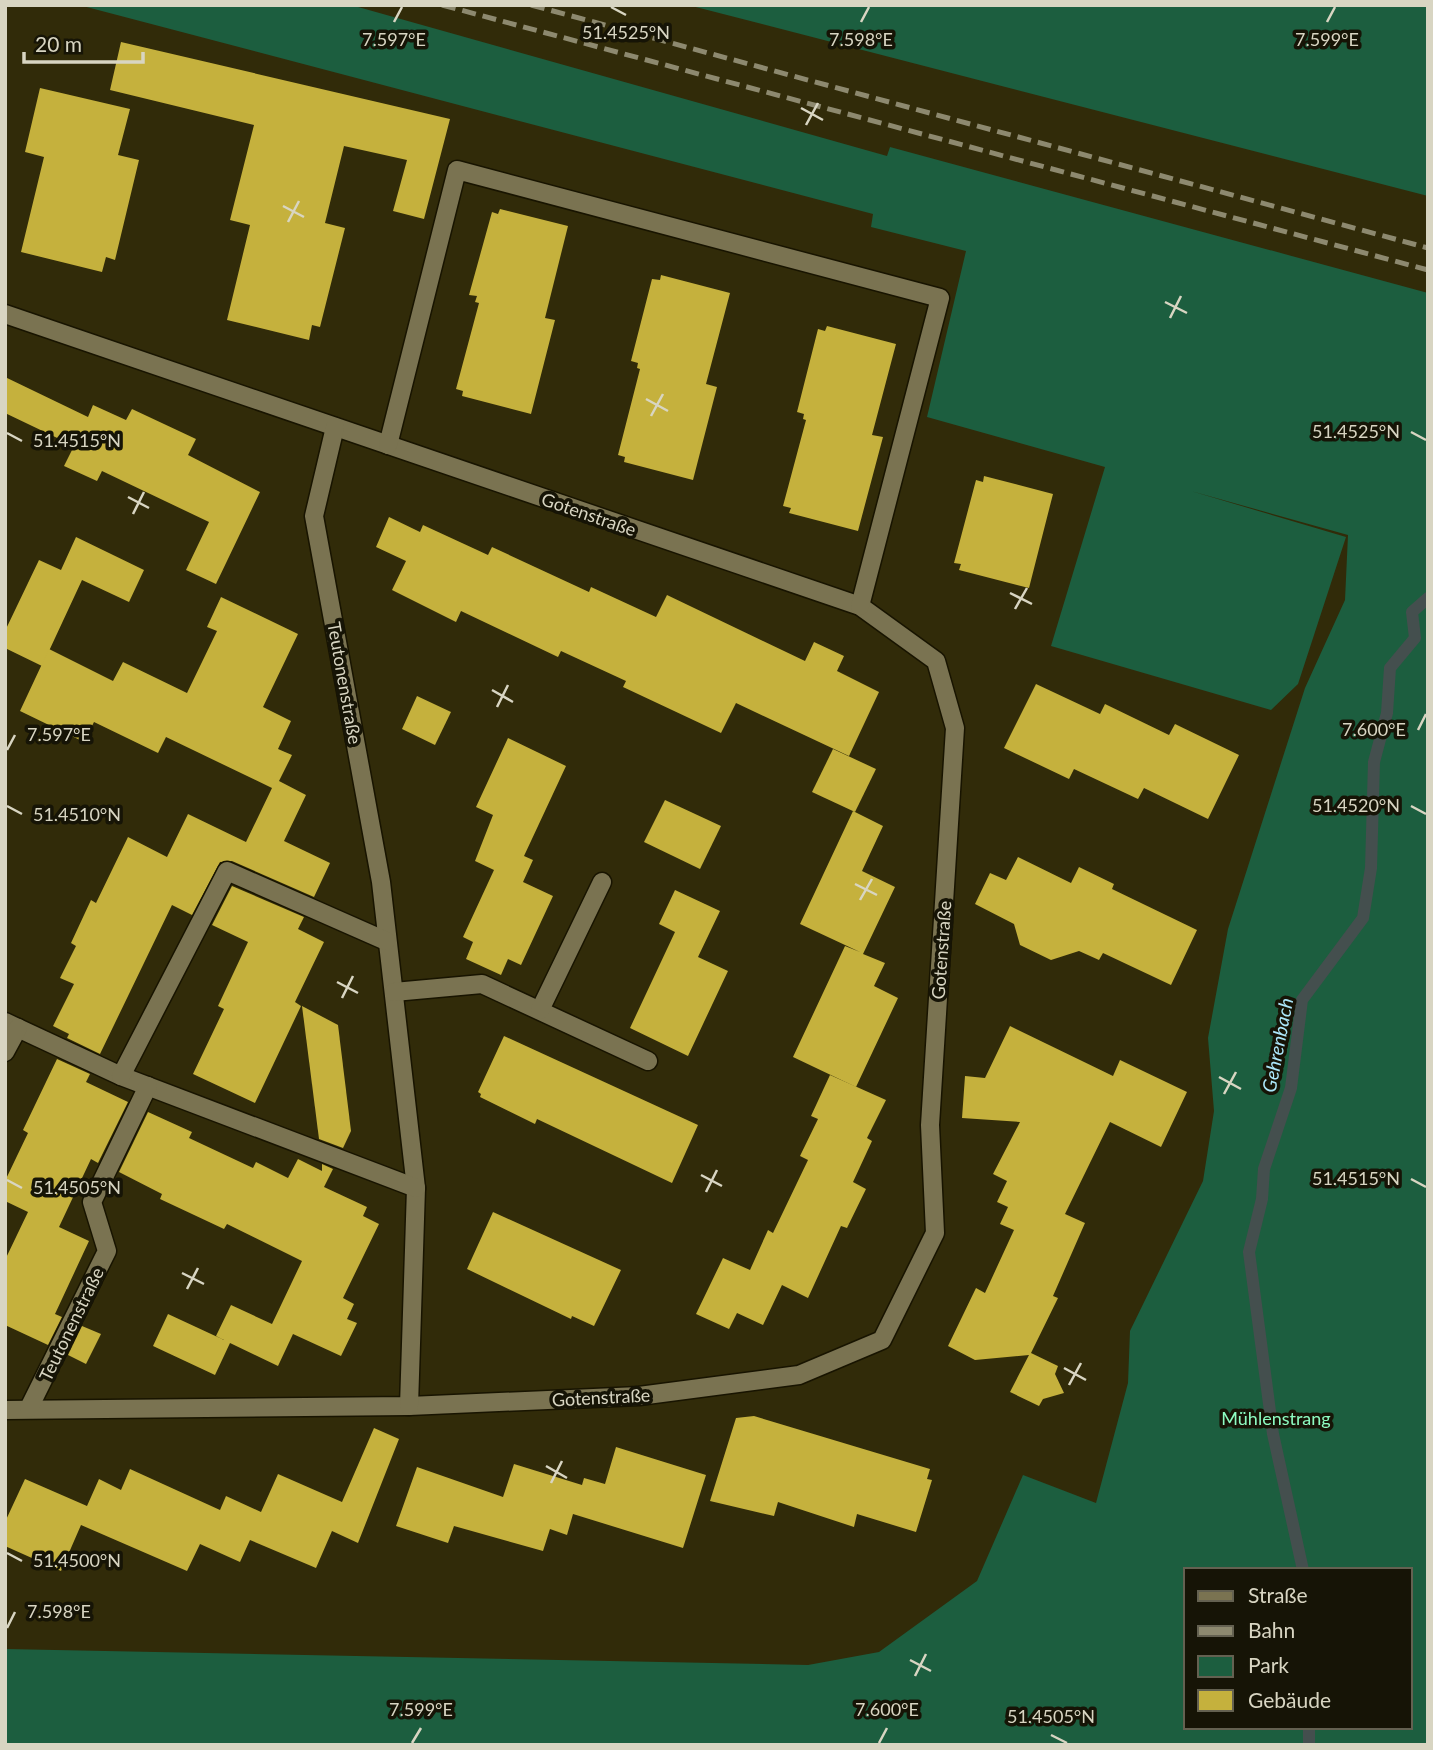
<svg xmlns="http://www.w3.org/2000/svg" width="1433" height="1750" font-family="Lato,sans-serif">
<rect width="100%" height="100%" fill="#312b09"/>
<g fill="#1c5e3f" fill-rule="evenodd">
<path d="M79 5H351L887 156 890 147 1428 293V1745H5V1649L808 1665 879 1652 977 1581 1023 1475 1096 1503 1128 1383 1130 1331 1203 1181 1214 1111 1208 1038 1228 929 1305 688 1345 600 1348 535 1191 491 1346 537 1298 684 1271 710 1051 646 1105 467 927 417 966 251 871 227 873 214ZM1186 1570H1410V1727H1186Z"/>
<path d="M688 5H1428V196Z"/>
</g>
<g fill="none" stroke-linecap="round" stroke-linejoin="round">
<g stroke="#444f4e" stroke-width="12">
<path d="M1303 1570 1273 1434 1249 1252 1262 1199 1264 1169 1291 1088 1302 1000 1363 918 1371 868 1374 762 1387 713 1390 668 1415 638 1412 612 1428 598"/>
<path d="M1309 1727V1745"/>
</g>
</g>
<g fill="#c5b13d">
<path d="M121 42 450 119 424 219 393 211 407 160 344 146 325 223 345 228 320 327 312 325 309 340 227 320 250 225 230 220 254 125 110 90Z"/>
<path d="M40 88 130 109 118 155 139 160 115 260 106 257 102 272 21 252 44 157 25 152Z"/>
<path d="M500 209 568 226 545 318 555 320 531 414 462 396 463 391 456 389 479 303 475 302 477 296 469 295 492 212 498 214Z"/>
<path d="M661 275 730 293 706 384 717 387 693 480 624 462 625 457 618 455 640 369 637 368 638 363 631 361 652 279 660 280Z"/>
<path d="M827 326 896 344 872 435 883 437 858 531 789 513 791 508 783 506 806 420 803 419 804 414 797 412 818 329 825 331Z"/>
<path d="M5 377 88 417 93 405 126 420 132 409 196 439 188 455 260 492 216 584 186 570 209 522 102 471 97 481 64 466 74 446 5 413Z"/>
<path d="M984 476 1053 494 1029 588 959 570 961 564 954 563 976 480 983 482Z"/>
<path d="M389 517 420 532 423 525 488 555 492 547 589 592 591 587 656 617 667 595 805 661 814 642 844 656 837 671 879 692 849 756 736 703 721 733 623 687 626 681 561 651 558 657 461 611 456 622 392 590 406 561 376 547Z"/>
<path d="M76 537 144 570 129 602 82 580 42 666 5 648V631L39 560 61 570Z"/>
<path d="M221 597 298 634 263 707 291 721 278 749 292 755 279 781 306 795 284 841 330 863 314 897 232 861 220 862 192 915 172 905 100 1054 67 1038 69 1034 53 1026 74 984 60 978 76 946 71 943 91 900 96 903 128 837 167 857 188 814 246 842 272 788 166 737 158 753 94 722 84 742 20 711 49 649 113 681 123 662 187 693 217 631 207 627Z"/>
<path d="M1036 684 1100 714 1105 704 1169 735 1175 724 1239 755 1208 819 1144 788 1138 799 1074 769 1069 779 1004 748Z"/>
<path d="M417 696 451 712 435 745 402 729Z"/>
<path d="M508 738 566 766 524 856 533 860 523 882 553 896 521 965 508 959 501 975 466 959 473 942 463 937 494 870 475 861 493 815 476 807Z"/>
<path d="M833 749 876 769 855 812 812 792Z"/>
<path d="M665 800 721 826 700 869 644 842Z"/>
<path d="M853 811 883 826 862 871 895 887 863 954 885 963 874 986 898 998 856 1087 793 1057 845 946 860 952 800 924Z"/>
<path d="M1018 857 1071 883 1079 867 1114 884 1112 889 1197 930 1171 985 1103 953 1099 960 1079 951 1051 960 1020 945 1014 924 975 904 990 873 1006 880Z"/>
<path d="M232 886 304 917 298 929 324 942 295 1002 301 1006 255 1103 193 1074 224 1009 218 1006 248 942 212 925Z"/>
<path d="M675 890 720 911 698 957 728 971 688 1056 630 1028 675 932 659 924Z"/>
<path d="M302 1006 338 1025 351 1131 343 1148 319 1139Z"/>
<path d="M1010 1026 1113 1076 1120 1060 1187 1092 1161 1147 1110 1122 1065 1214 1085 1223 1053 1296 1058 1298 1031 1353 1058 1366 1055 1374 1064 1393 1043 1399 1039 1406 1010 1392 1029 1355 975 1360 948 1346 976 1288 985 1293 1014 1230 1000 1224 1008 1207 997 1202 1007 1181 993 1174 1020 1122 962 1118 965 1076 985 1078Z"/>
<path d="M504 1036 698 1125 672 1183 537 1119 535 1124 480 1097 481 1094 478 1092Z"/>
<path d="M57 1059 90 1074 86 1082 128 1102 98 1163 91 1159 59 1227 89 1241 55 1314 62 1317 48 1345 5 1325V1260L28 1212 5 1201V1181L28 1133 23 1130Z"/>
<path d="M830 1075 886 1100 867 1138 872 1141 853 1182 866 1189 847 1228 841 1226 808 1298 782 1285 763 1325 737 1313 729 1329 696 1314 723 1258 750 1270 768 1230 773 1233 808 1160 800 1156 818 1119 811 1116Z"/>
<path d="M148 1112 192 1132 189 1138 253 1168 256 1162 288 1178 298 1159 322 1171V1164L333 1169 324 1187 367 1207 363 1216 379 1224 343 1298 354 1304 347 1319 357 1323 341 1356 293 1334 278 1366 230 1343 215 1375 153 1346 168 1314 224 1340 216 1336 231 1305 272 1324 302 1261 227 1224 224 1229 160 1199 162 1194 119 1172Z"/>
<path d="M493 1212 621 1270 594 1326 572 1316 571 1319 467 1269Z"/>
<path d="M82 1326 101 1334 86 1364 68 1355Z"/>
<path d="M754 1416 930 1469 927 1479 932 1480 916 1532 857 1514 854 1527 778 1502 774 1516 710 1501 736 1418Z"/>
<path d="M374 1428 399 1439 358 1543 332 1531 316 1568 250 1540 240 1562 200 1544 187 1571 81 1525 61 1571 5 1546V1522L25 1479 87 1506 99 1479 121 1490 130 1469 220 1510 226 1496 261 1512 278 1474 342 1502Z"/>
<path d="M616 1447 706 1475 683 1548 573 1514 567 1535 550 1529 543 1551 454 1526 448 1543 396 1526 417 1467 503 1497 514 1464 582 1485 584 1478 605 1484Z"/>
</g>
<g fill="none" stroke-linecap="round" stroke-linejoin="round">
<defs>
<g id="street">
<path d="M5 314 860 606 936 661 955 728 930 1125 935 1233 882 1340 799 1375 639 1396 409 1406 5 1410"/>
<path d="M335 427 314 516 381 882 416 1188 409 1406"/>
<path d="M388 445 457 170 940 298 860 606"/>
<path d="M394 992 482 984 648 1061"/>
<path d="M540 1010 602 882"/>
<path d="M5 1022 121 1076 416 1188"/>
<path d="M5 1052 18 1028"/>
<path d="M121 1076 227 871 386 941"/>
<path d="M29 1408 107 1251 92 1202 148 1086"/>
</g>
</defs>
<use href="#street" stroke="#181400" stroke-width="21"/>
<use href="#street" stroke="#7a7351" stroke-width="18"/>
<g stroke="#8d896f" stroke-width="5" stroke-dasharray="14 7" stroke-linecap="butt">
<path d="M442 5 1428 270"/>
<path d="M531 5 1428 248"/>
</g>
</g>
<path fill="none" stroke="#d8d5c2" stroke-width="2.5" d="M611 7 626 15M394 22 402 7M861 22 869 7M1327 22 1335 7M801 108 823 120M806 125 818 103M283 206 304 217M288 222 299 201M1165 302 1187 313M1170 318 1181 296M646 399 668 411M651 416 663 394M1411 432 1426 440M7 433 22 441M128 497 149 508M133 514 144 492M1010 593 1032 604M1015 609 1027 588M492 690 513 702M497 707 508 685M1418 730 1426 714M7 750 15 735M7 806 22 814M1411 806 1426 814M855 884 877 895M860 900 872 879M337 982 358 993M342 998 353 976M1219 1077 1241 1089M1224 1094 1236 1072M701 1175 722 1186M1411 1179 1426 1187M7 1180 22 1188M706 1192 717 1170M182 1273 204 1284M187 1289 198 1268M1064 1368 1086 1380M1069 1385 1081 1363M546 1466 567 1478M551 1483 562 1461M7 1553 22 1561M7 1628 15 1612M910 1660 931 1671M915 1676 926 1654M1051 1735 1067 1743M412 1743 421 1728M879 1743 887 1728"/>
<g text-anchor="middle" dominant-baseline="central" stroke-width="7" stroke-linejoin="round" paint-order="stroke">
<g font-size="18" fill="#d8d5c2" stroke="#161406">
<text transform="translate(589 514) rotate(19)">Gotenstraße</text>
<text transform="translate(345 683) rotate(80)">Teutonenstraße</text>
<text transform="translate(941 950) rotate(-86)">Gotenstraße</text>
<text transform="translate(71 1324) rotate(-64)">Teutonenstraße</text>
<text transform="translate(601 1397) rotate(-3)">Gotenstraße</text>
</g>
<g font-size="18" fill="#8dfbc1" stroke="#161406">
<text x="1276" y="1418">Mühlenstrang</text>
</g>
<g font-size="19" font-style="italic" fill="#ace7fa" stroke="#161406">
<text transform="translate(1277 1045) rotate(-79)">Gehrenbach</text>
</g>
</g>
<g font-size="18" text-anchor="middle" fill="#d8d5c2" stroke="#161406" stroke-width="7" stroke-linejoin="round" paint-order="stroke">
<text x="626" y="39">51.4525°N</text>
<text x="394" y="46">7.597°E</text>
<text x="861" y="46">7.598°E</text>
<text x="1327" y="46">7.599°E</text>
<text x="1356" y="438">51.4525°N</text>
<text x="77" y="447">51.4515°N</text>
<text x="1374" y="736">7.600°E</text>
<text x="59" y="741">7.597°E</text>
<text x="1356" y="812">51.4520°N</text>
<text x="77" y="821">51.4510°N</text>
<text x="1356" y="1185">51.4515°N</text>
<text x="77" y="1194">51.4505°N</text>
<text x="77" y="1567">51.4500°N</text>
<text x="59" y="1618">7.598°E</text>
<text x="421" y="1716">7.599°E</text>
<text x="887" y="1716">7.600°E</text>
<text x="1051" y="1723">51.4505°N</text>
</g>
<rect width="1433" height="1750" fill="none" stroke="#d8d5c2" stroke-width="14"/>
<rect x="1184" y="1568" width="228" height="161" fill="#161406" stroke="#646151" stroke-width="2"/>
<rect x="1198" y="1591" width="35" height="10" fill="#7a7351" stroke="#646151" stroke-width="2"/>
<text x="1248" y="1603" font-size="21" fill="#d8d5c2">Straße</text>
<rect x="1198" y="1626" width="35" height="10" fill="#8d896f" stroke="#646151" stroke-width="2"/>
<text x="1248" y="1638" font-size="21" fill="#d8d5c2">Bahn</text>
<rect x="1198" y="1656" width="35" height="21" fill="#1c5e3f" stroke="#646151" stroke-width="2"/>
<text x="1248" y="1673" font-size="21" fill="#d8d5c2">Park</text>
<rect x="1198" y="1690" width="35" height="21" fill="#c5b13d" stroke="#646151" stroke-width="2"/>
<text x="1248" y="1708" font-size="21" fill="#d8d5c2">Gebäude</text>
<path d="M24 52v10h119v-10" fill="none" stroke="#d8d5c2" stroke-width="3.5"/>
<text x="35" y="52" font-size="21" fill="#d8d5c2" stroke="#161406" stroke-width="5" paint-order="stroke">20 m</text>
</svg>
